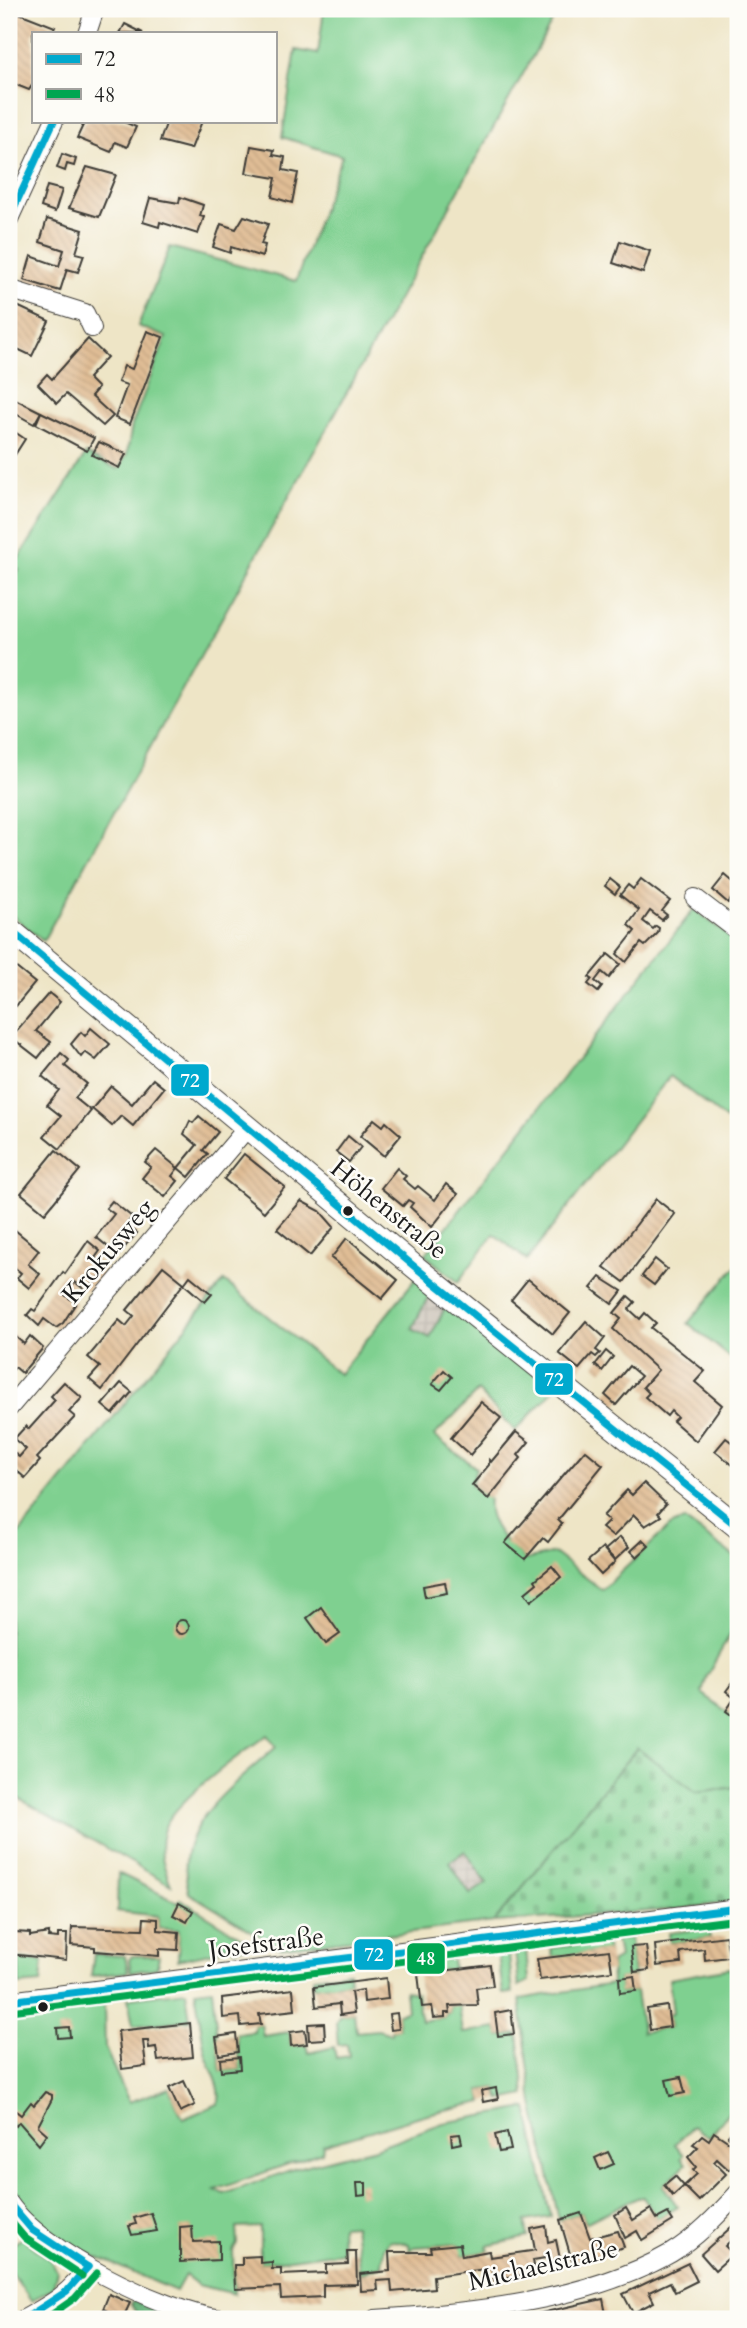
<svg xmlns="http://www.w3.org/2000/svg" width="747" height="2328" font-family="Cardo,serif">
<defs>
<pattern id="industrial-grid" width="8" height="8" patternUnits="userSpaceOnUse" patternTransform="scale(1.75)"><rect width="8" height="8" fill="#cbc3b8"/><path d="M0 4h8M4 0v8" fill="none" stroke="#aea79e"/></pattern>
<pattern id="forest-firs" width="22" height="20" patternUnits="userSpaceOnUse" patternTransform="scale(1.75)"><rect width="22" height="20" fill="#67b27a"/><path d="M5 1l3.5 6h-7zM16 11l3.5 6h-7z" fill="#549063"/></pattern>
<pattern id="cemetery-stones" width="16" height="16" patternUnits="userSpaceOnUse" patternTransform="scale(1.75)"><rect width="16" height="16" fill="#7fd090"/><path d="M2 7V4a2 2 0 0 1 4 0v3zM10 15v-3a2 2 0 0 1 4 0v3z" fill="#6db27c"/></pattern>
<pattern id="building-back-hatch" width="6" height="6" patternUnits="userSpaceOnUse" patternTransform="scale(1.75)"><rect width="6" height="6" fill="#e0bd95"/><path d="M-1 5l2 2M0 0l6 6M5-1l2 2" fill="none" stroke="#c0a280"/></pattern>
</defs>
<rect width="100%" height="100%" fill="#fdfcf7"/>
<filter id="ink" filterUnits="userSpaceOnUse"><feTurbulence type="fractalNoise" baseFrequency=".0143" numOctaves="2"/><feDisplacementMap in="SourceGraphic" scale="14" xChannelSelector="R" yChannelSelector="G"/><feConvolveMatrix kernelMatrix="1 2 1 2 8 2 1 2 1" color-interpolation-filters="sRGB"/></filter>
<filter id="wash" filterUnits="userSpaceOnUse"><feTurbulence type="fractalNoise" baseFrequency=".00686" numOctaves="4" result="noise"/><feDisplacementMap in="SourceGraphic" scale="28" xChannelSelector="R" yChannelSelector="G"/><feGaussianBlur stdDeviation="1.57" result="paint"/><feColorMatrix in="noise" values="0 0 0 0 0 0 0 0 0 0 0 0 0 0 0 0 0 1.4 0 .05"/><feComposite in="paint" operator="in"/></filter>
<g filter="url(#wash)">
<rect width="100%" height="100%" fill="#eee5c6"/>
<g fill="url(#industrial-grid)">
<path d="M428 1296 446 1306 430 1338 411 1329Z"/>
<path d="M466 1851 487 1883 470 1894 449 1862Z"/>
</g>
<g fill="#7fd090" stroke="#4e7656" stroke-width="2" fill-rule="evenodd">
<path d="M324 9H559L43 941 9 913V584L19 570 13 567 86 454 118 469 127 454 132 425 166 337 138 326 170 247 296 281 342 156 282 137 296 50 318 54Z"/>
<path d="M694 909 738 943V1129L670 1076 527 1260 494 1234 458 1282 425 1255Z"/>
<path d="M738 1264V1364L688 1323Z"/>
<path d="M417 1277 555 1389 515 1431 478 1391 434 1436 476 1468 471 1485 489 1499C485 1524 508 1545 526 1560L554 1553 602 1590 670 1526 684 1520 738 1559V1620L707 1676 702 1693 738 1720V1787L696 1792 636 1749 494 1922 280 1948 189 1893C170 1825 232 1788 276 1747L267 1735C243 1752 169 1805 163 1832 158 1851 164 1868 171 1885L9 1793V1546L224 1281 339 1374ZM428 1297 446 1306 430 1338 412 1329ZM465 1851 487 1883 470 1894 449 1862Z"/>
<path d="M118 1873 177 1902 180 1899 254 1945 234 1949 233 1945 218 1946 219 1951 178 1960 179 1930 158 1928V1916L117 1911Z"/>
<path d="M708 1928 710 1938 670 1943 669 1933Z"/>
<path d="M630 1938 634 1976 619 1979 621 1993 636 1991 642 2032 670 2027 668 2015 673 2013 669 1979 731 1968 732 1975H738V2082L732 2090 738 2096V2101L709 2137 693 2126 675 2144 684 2155 681 2158 686 2164 663 2186 678 2207 657 2219 643 2197H637L585 2223 581 2213 559 2220 533 2103 520 1999 612 1984 611 1963 619 1958 616 1939Z"/>
<path d="M606 1940 608 1951 553 1957 551 1948Z"/>
<path d="M526 1950 529 1981 519 1986 515 1952Z"/>
<path d="M94 1954 125 1956 128 1972 91 1976Z"/>
<path d="M498 1955H509L513 1993 503 1994Z"/>
<path d="M132 1956H159L157 1968 131 1972 129 1960Z"/>
<path d="M452 1958 453 1969 418 1974V1962Z"/>
<path d="M19 1959 43 1961 41 1983 19 1985Z"/>
<path d="M349 1972 350 1982 314 1987 313 1977Z"/>
<path d="M212 1989 221 2071 240 2069 236 2034 254 2032 255 2024H261L263 2036 290 2032 291 2046 307 2044 309 2053 334 2047 336 2058 349 2056 347 2044 338 2045 336 2022 340 2015 354 2013 356 2032 378 2030 391 2034V2030L399 2029 397 2013 407 2011 405 1991 416 1993 421 2021 445 2017V2014L450 2013 449 2006 459 2005 463 2033 497 2028 499 2036 518 2034 525 2095 501 2100 496 2088 481 2090 483 2102 427 2114 323 2145 322 2152 215 2190 224 2194 296 2168 372 2149 443 2123 527 2108 551 2217 525 2221 528 2237 487 2246 489 2251 462 2256 459 2244 414 2247 410 2251 409 2244 390 2240 384 2248 382 2265 360 2274 354 2225 341 2226 342 2252 260 2263V2227L236 2228 237 2244 233 2251 234 2294 198 2285 185 2275 176 2291 85 2252 79 2253 27 2210 9 2185 11 2014 39 2010 40 2014 53 2013V2008L104 2001 105 2048 129 2102 169 2088 183 2119 218 2104C224 2086 209 2069 205 2051 201 2031 199 2011 195 1991Z"/>
<path d="M186 1991 190 2020 133 2026 128 1998Z"/>
<path d="M22 2238 50 2260 57 2271 53 2288 31 2301 9 2269V2247Z"/>
</g>
<path fill="url(#forest-firs)" stroke="#42674b" stroke-width="2" d="M135 2298 191 2319H140L131 2305Z"/>
<path fill="url(#cemetery-stones)" stroke="#4e7656" stroke-width="2" d="M637 1748 696 1792 738 1787V1901L679 1909 494 1922Z"/>
<g id="blocks">
<g fill="url(#building-back-hatch)">
<path d="M14 11 55 27 52 33H33V84L29 90 9 82V25Z"/>
<path d="M125 24 143 33H120Z"/>
<path d="M85 121H122L136 127 127 147 115 142 111 152 77 138Z"/>
<path d="M167 121H202L191 149 160 141Z"/>
<path d="M251 146 274 150 273 155 285 157 283 170 298 173 292 203 272 197 276 178 246 173Z"/>
<path d="M62 154 76 159 74 166 67 164 65 171 57 168Z"/>
<path d="M87 167 116 175 99 217 69 208Z"/>
<path d="M47 186 62 190 55 212 41 207Z"/>
<path d="M180 197 203 205 200 216 204 217 198 234 160 222 159 227 143 222 150 198 179 203Z"/>
<path d="M244 216 268 224 261 244 265 245 262 257 231 247 230 253 213 247 221 224 236 229Z"/>
<path d="M47 219 83 230 76 253 84 255 78 272 67 269 60 291 24 280 31 256 59 266 64 250 40 242Z"/>
<path d="M620 241 650 251 643 273 613 263Z"/>
<path d="M15 305 49 321 32 356 9 345V317Z"/>
<path d="M147 331 163 337 130 424 115 418 127 385 118 382 124 366 132 369Z"/>
<path d="M88 339 107 357 88 378 98 388 91 396 113 416 103 426 66 394 57 403 38 384 47 374 52 379Z"/>
<path d="M15 399 41 412 34 424 9 410Z"/>
<path d="M41 412 94 438 87 451 36 424Z"/>
<path d="M9 428 25 439 9 464Z"/>
<path d="M99 442 126 454 119 468 92 455Z"/>
<path d="M725 875 738 886V895L736 893 728 903 713 890Z"/>
<path d="M610 879 620 887 615 894 605 886Z"/>
<path d="M641 879 670 901 662 911 667 915 662 920 650 911 643 921 653 929 656 926 659 928 658 933 645 946 641 943 626 962 617 954 635 931 628 925 639 910 620 895 628 885 633 889Z"/>
<path d="M608 954 620 964 609 978 602 972 595 981 602 987 598 992 588 984 592 979 589 977Z"/>
<path d="M9 962 35 983 16 1006 9 1000Z"/>
<path d="M49 993 60 1002 36 1031 51 1042 38 1058 11 1037Z"/>
<path d="M91 1028 110 1044 96 1060 85 1052 81 1057 71 1044 81 1032 85 1036Z"/>
<path d="M61 1053 69 1060 65 1066 87 1084 75 1098 91 1111 60 1149 44 1136 61 1116 47 1105 59 1090 42 1076Z"/>
<path d="M153 1079 164 1088 133 1126 121 1116 112 1126 92 1109 111 1086 132 1104Z"/>
<path d="M199 1116 218 1132 203 1150 208 1154 189 1177 178 1168 172 1176 178 1181 165 1197 142 1178 151 1167 145 1162 156 1150 178 1168 197 1145 184 1134 190 1121 193 1123Z"/>
<path d="M374 1119 383 1126 386 1122 401 1135 384 1156 360 1136Z"/>
<path d="M348 1136 361 1147 349 1162 336 1152Z"/>
<path d="M56 1150 80 1170 45 1213 21 1193Z"/>
<path d="M244 1154 285 1187 264 1212 224 1179Z"/>
<path d="M397 1168 406 1176 403 1179 415 1189 418 1186 435 1200 446 1184 458 1194 432 1227 410 1207 413 1203 408 1200 403 1206 381 1188Z"/>
<path d="M656 1199 675 1214 624 1282 604 1267Z"/>
<path d="M112 1201 132 1217 126 1225 137 1233 118 1255 96 1237 114 1214 106 1208Z"/>
<path d="M301 1201 320 1211 334 1227 310 1256 277 1229Z"/>
<path d="M9 1225 39 1250 28 1264 40 1274 29 1288 17 1278 21 1273 9 1263Z"/>
<path d="M347 1238 398 1280 382 1299 331 1258Z"/>
<path d="M88 1241 100 1251 95 1258 106 1267 101 1273 103 1274 86 1291 75 1282 65 1295 76 1303 63 1323 56 1328 44 1319 39 1326 27 1315 32 1309 35 1311 63 1272 65 1274Z"/>
<path d="M655 1259 667 1269 654 1285 642 1276Z"/>
<path d="M163 1266 184 1283 102 1390 89 1379 100 1367 88 1357 119 1320 126 1326 134 1316 127 1310Z"/>
<path d="M190 1276 212 1294 205 1302 184 1284Z"/>
<path d="M600 1277 622 1291 612 1304 591 1288Z"/>
<path d="M528 1279 570 1313 553 1334 511 1300Z"/>
<path d="M628 1296 635 1302 629 1309 640 1319 645 1313 656 1323 651 1328 705 1371 695 1382 722 1405 696 1441 673 1421 677 1417 671 1411 667 1416 645 1397 649 1393 643 1387 658 1370 613 1329 621 1319 614 1313Z"/>
<path d="M586 1321 605 1338 596 1350 600 1353 596 1357 592 1354 579 1369 559 1353Z"/>
<path d="M9 1331 24 1344 30 1336 43 1348 22 1373 15 1367 9 1375Z"/>
<path d="M606 1351 613 1357 602 1371 595 1365Z"/>
<path d="M629 1366 641 1376 616 1405 605 1395Z"/>
<path d="M444 1370 452 1377 441 1390 432 1384Z"/>
<path d="M64 1382 82 1398 69 1412 75 1417 37 1458 40 1461 25 1478 16 1470 9 1479V1459L14 1453 19 1457 26 1449 14 1439 26 1426 29 1429 55 1400 51 1396Z"/>
<path d="M121 1383 132 1392 113 1414 102 1405Z"/>
<path d="M481 1402 501 1418 470 1455 451 1438Z"/>
<path d="M516 1432 529 1442 518 1455 521 1458 488 1499 472 1485 489 1465V1460L491 1462Z"/>
<path d="M726 1438 738 1447 736 1455 738 1469 715 1451Z"/>
<path d="M585 1450 603 1465 558 1520 562 1524 548 1542 543 1538 525 1559 505 1543Z"/>
<path d="M644 1483 666 1504 658 1513 661 1516 645 1526 634 1515 613 1537 602 1528 609 1521 603 1516 627 1490 632 1495Z"/>
<path d="M620 1537 629 1547 615 1560 605 1550Z"/>
<path d="M643 1540 649 1546 637 1557 631 1551Z"/>
<path d="M603 1548 615 1562 601 1575 588 1561Z"/>
<path d="M552 1566 561 1577 531 1601 525 1593 537 1583 535 1580Z"/>
<path d="M445 1582 447 1593 425 1597 423 1586Z"/>
<path d="M321 1607 340 1634 326 1644 307 1618Z"/>
<circle cx="182" cy="1627" r="7"/>
<path d="M738 1675V1701L726 1691Z"/>
<path d="M734 1699 738 1702V1720L726 1711Z"/>
<path d="M179 1903 193 1911 187 1922 173 1915Z"/>
<path d="M144 1918 158 1919V1930L179 1932 178 1950 159 1949V1956L95 1951V1947L71 1945 72 1927 143 1929Z"/>
<path d="M15 1932 30 1933V1936L49 1933 48 1937 58 1938V1934H67L66 1960 9 1954V1937L15 1938Z"/>
<path d="M726 1936 729 1957 705 1960 704 1949 680 1952 681 1963 657 1966 655 1945Z"/>
<path d="M646 1946 649 1970 634 1972 631 1947Z"/>
<path d="M609 1950 612 1971 540 1980 537 1959Z"/>
<path d="M738 1959V1975H732L730 1960Z"/>
<path d="M490 1965 493 1986 476 1988 478 2005 449 2006 450 2013H445V2017L434 2018 432 2006 422 2007 418 1974Z"/>
<path d="M634 1976 636 1991 620 1993 619 1978Z"/>
<path d="M386 1978 388 1999 364 2002 363 1990 351 1992 354 2013 340 2015 339 2004 316 2007 314 1987Z"/>
<path d="M293 1989 295 2010 259 2014 261 2024 241 2026 240 2016 223 2018 222 1998Z"/>
<path d="M667 2006 670 2027 650 2030 647 2009Z"/>
<path d="M511 2010 514 2034 498 2036 495 2013Z"/>
<path d="M397 2013 399 2029 391 2030 389 2014Z"/>
<path d="M190 2023 193 2057 158 2061 156 2047 149 2048 148 2041H143L146 2066 122 2069 118 2031Z"/>
<path d="M324 2023 325 2039 309 2040 308 2024Z"/>
<path d="M69 2027 70 2037 58 2038 57 2028Z"/>
<path d="M305 2030 307 2044 291 2046 290 2032Z"/>
<path d="M236 2034 238 2052 219 2055 216 2037Z"/>
<path d="M239 2057 240 2069 221 2071 220 2059Z"/>
<path d="M681 2077 685 2093 670 2096 666 2080Z"/>
<path d="M184 2081 195 2105 180 2112 169 2088Z"/>
<path d="M496 2088 498 2099 483 2102 481 2091Z"/>
<path d="M45 2092 52 2095V2099L38 2126 47 2134 39 2145 19 2122 16 2126 9 2120V2112L12 2108 21 2115 31 2102 34 2105Z"/>
<path d="M738 2124V2145L728 2136Z"/>
<path d="M507 2132 511 2150 499 2152 495 2135Z"/>
<path d="M714 2132 738 2148V2158L729 2170 717 2159 714 2162 726 2174 699 2201 684 2186 697 2174 693 2170 696 2167 688 2157 698 2147 693 2144 702 2135 709 2140Z"/>
<path d="M460 2134 462 2143 452 2145 451 2135Z"/>
<path d="M608 2152 614 2164 600 2170 595 2158Z"/>
<path d="M675 2176 684 2186 673 2196 664 2185Z"/>
<path d="M357 2183H366V2195L358 2196Z"/>
<path d="M626 2208 633 2220 651 2209 657 2219 668 2213 673 2221 642 2240 637 2231 625 2238 615 2215Z"/>
<path d="M151 2213 157 2231 132 2235 129 2226 136 2224 134 2218Z"/>
<path d="M581 2213 590 2238 618 2231 624 2247 573 2264 560 2220Z"/>
<path d="M738 2221V2234L725 2246 733 2254 715 2270 701 2254Z"/>
<path d="M192 2226 193 2242 219 2241V2260L180 2262V2227Z"/>
<path d="M546 2226 548 2242 556 2240 560 2259 552 2261 551 2257 533 2260 535 2272 494 2280 492 2268 433 2276 434 2288 392 2292 391 2280 377 2281 378 2290 361 2291 360 2274 390 2271 389 2252H431L430 2247 460 2244 462 2256 489 2251 490 2257 531 2251 535 2250 531 2229Z"/>
<path d="M347 2252H356L357 2284 323 2285V2297L281 2299 280 2287 235 2289 234 2265H242V2257L260 2256V2263L272 2262V2269H281V2275L326 2273V2265L348 2264Z"/>
<path d="M688 2263 697 2281 675 2292 670 2282 649 2292 654 2302 633 2313 623 2294Z"/>
<path d="M109 2294 130 2303 123 2318 103 2309Z"/>
<path d="M603 2299 607 2319H583L582 2314 557 2319H533L532 2315Z"/>
</g>
</g>
</g>
<g filter="url(#ink)">
<use href="#blocks" fill-opacity="0" stroke="#3c3a36" stroke-width="2"/>
<g fill="none" stroke-linecap="round" stroke-linejoin="round">
<defs>
<g id="minor">
<path d="M87 33 95 9"/>
<path d="M9 219 54 121"/>
<path d="M9 289 85 313 92 328"/>
<path d="M695 898 738 931"/>
<path d="M9 1408 247 1128"/>
<path d="M9 2001 738 1908"/>
<path d="M9 2203C42 2252 161 2310 220 2319"/>
<path d="M24 2319C51 2304 71 2293 88 2267"/>
<path d="M375 2319C469 2313 588 2301 671 2253 696 2238 718 2215 738 2193"/>
</g>
<path id="tertiary" d="M9 929 415 1267 738 1527"/>
</defs>
<use href="#minor" stroke="#3c3a36" stroke-width="20"/>
<use href="#tertiary" stroke="#3c3a36" stroke-width="25"/>
<use href="#minor" stroke="#fff" stroke-width="18"/>
<use href="#tertiary" stroke="#fff" stroke-width="23"/>
<defs>
<g id="bus-1">
<path d="M9 219 54 121"/>
<path d="M9 929 415 1267 738 1527"/>
<path d="M9 2001 738 1908"/>
<path d="M9 2203 32 2230 88 2267"/>
<path d="M24 2319 67 2291 88 2267"/>
</g>
<g id="bus-2">
<path d="M10 2011 738 1919"/>
<path d="M9 2219 25 2238 82 2276"/>
<path d="M45 2319 75 2298 97 2273"/>
</g>
</defs>
<use href="#bus-1" stroke="#fdfcf7" stroke-width="12"/>
<use href="#bus-2" stroke="#fdfcf7" stroke-width="12"/>
<use href="#bus-1" stroke="#00a9ce" stroke-width="7"/>
<use href="#bus-2" stroke="#00a651" stroke-width="7"/>
</g>
</g>
<g fill="#1c1c1c" stroke="#fdfcf7" stroke-width="2.5">
<circle cx="348" cy="1211" r="6"/>
<circle cx="43" cy="2007" r="6"/>
</g>
<g text-anchor="middle" dominant-baseline="central" stroke-width="5" stroke-linejoin="round" paint-order="stroke">
<g font-size="26" fill="#1c1c1c" stroke="#fdfcf7">
<text transform="translate(389 1209) rotate(39)">Höhenstraße</text>
<text transform="translate(108 1251) rotate(-50)">Krokusweg</text>
<text transform="translate(266 1943) rotate(-7)">Josefstraße</text>
<text transform="translate(543 2265) rotate(-13)">Michaelstraße</text>
</g>
</g>
<g stroke="#fdfcf7" stroke-width="2.5">
<rect x="170" y="1063" width="40" height="34" rx="7" fill="#00a9ce"/>
<rect x="534" y="1362" width="40" height="34" rx="7" fill="#00a9ce"/>
<rect x="353" y="1938" width="41" height="33" rx="7" fill="#00a9ce"/>
<rect x="406" y="1942" width="40" height="33" rx="7" fill="#00a651"/>
</g>
<g font-size="19" text-anchor="middle" font-weight="bold" fill="#fff">
<text x="190" y="1087">72</text>
<text x="554" y="1386">72</text>
<text x="374" y="1961">72</text>
<text x="426" y="1965">48</text>
</g>
<rect width="747" height="2328" fill="none" stroke="#fdfcf7" stroke-width="35"/>
<rect x="32" y="32" width="245" height="91" fill="#fdfcf7" stroke="#a3a29f" stroke-width="2"/>
<rect x="46" y="54" width="35" height="10" fill="#00a9ce" stroke="#a3a29f" stroke-width="2"/>
<text x="94" y="66" font-size="21" fill="#1c1c1c">72</text>
<rect x="46" y="89" width="35" height="10" fill="#00a651" stroke="#a3a29f" stroke-width="2"/>
<text x="94" y="102" font-size="21" fill="#1c1c1c">48</text>
</svg>
